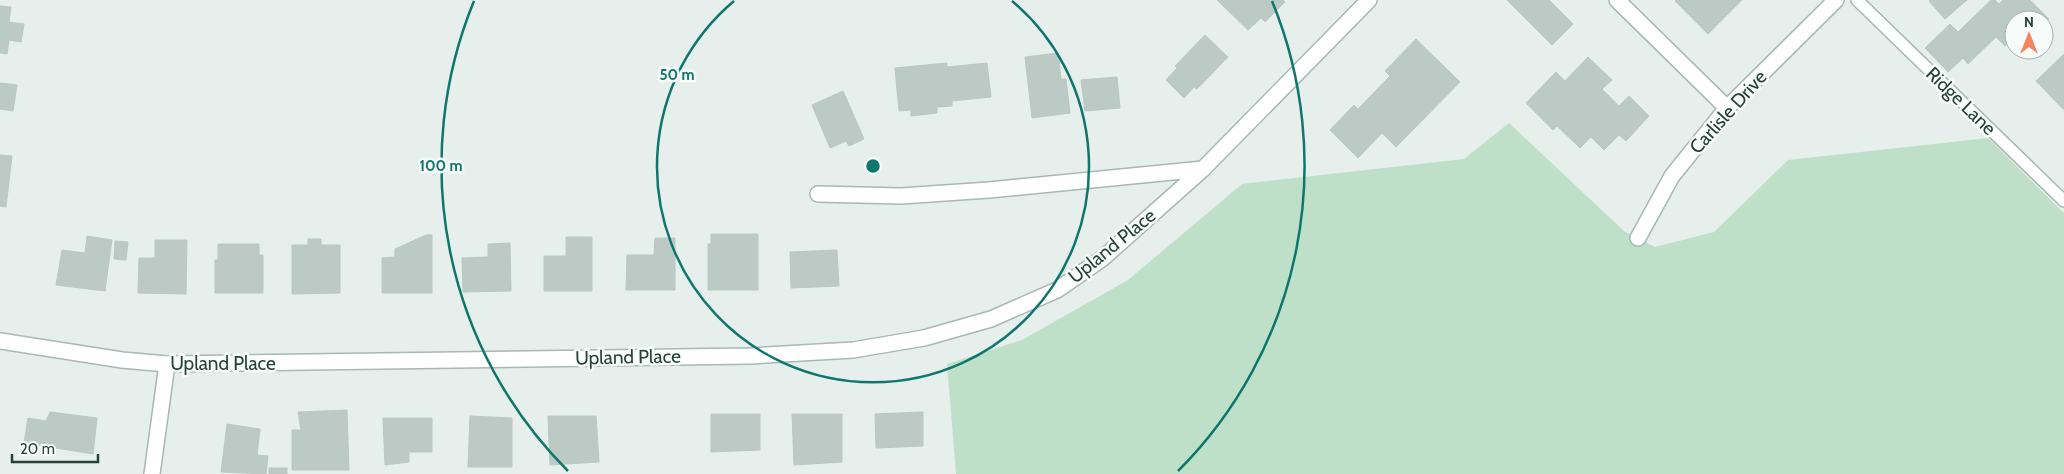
<svg xmlns="http://www.w3.org/2000/svg" width="2064" height="474" font-family="Cabin,sans-serif">
<rect width="100%" height="100%" fill="#e6efeb"/>
<path fill="#bfe0c8" d="M1509 123 1624 231 1655 247 1714 232 1788 160 1988 138 2064 213V474H956L947 364 1022 340 1128 280 1242 184 1464 159Z"/>
<g fill="#bbcac4" stroke="#b8c9c2">
<path d="M1217 0H1283L1285 2 1265 22 1261 18 1248 30Z"/>
<path d="M1507 0H1549L1573 24 1552 45Z"/>
<path d="M1676 0H1742L1708 34 1675 1Z"/>
<path d="M1930 0H1967L1945 19 1929 1Z"/>
<path d="M1991 0H1995L1999 4 2003 0H2030L2049 19 2044 24V20H2014V38L2005 46 1996 37 1968 64 1963 58 1948 72 1925 48 1950 24 1958 32Z"/>
<path d="M0 6 11 7 9 22 24 24 21 42 9 40 7 54 0 53Z"/>
<path d="M2044 28 2053 38 2044 47Z"/>
<path d="M1205 35 1228 57 1197 89 1194 87 1184 98 1166 80 1177 68 1175 66Z"/>
<path d="M1416 39 1460 82 1396 147 1382 133 1358 158 1330 130 1354 105 1358 109 1390 76 1385 71Z"/>
<path d="M1058 53 1061 79H1066L1070 113 1032 118 1025 57Z"/>
<path d="M2064 54V109H2063L2036 81Z"/>
<path d="M1588 57 1612 80 1602 89 1619 106 1629 96 1649 116 1626 141 1619 135 1604 150 1591 137 1580 148 1557 126 1553 130 1526 103 1556 72 1565 81Z"/>
<path d="M947 63V67L987 63 991 97 952 101V106L937 107V113L911 116V110L899 111 895 68Z"/>
<path d="M1117 77 1120 108 1085 111 1081 80Z"/>
<path d="M0 83 17 85 13 111 0 109Z"/>
<path d="M843 91 864 139 849 146 846 141 830 148 812 105Z"/>
<path d="M0 155 12 156 6 207 0 206Z"/>
<path d="M711 234H758V290H708V244H711Z"/>
<path d="M426 235H432V293H382V258L395 257V249Z"/>
<path d="M87 236 112 240 105 291 56 285 62 250 85 253Z"/>
<path d="M566 237H592V291H544V256H566Z"/>
<path d="M655 238H675V290H626L627 255H654Z"/>
<path d="M308 239H321V245H340V293L292 294V245H308Z"/>
<path d="M155 240H187L186 294 138 293 139 258H155Z"/>
<path d="M115 241 128 242 126 260 114 259Z"/>
<path d="M510 243 511 291 463 292 462 258 488 257V244Z"/>
<path d="M218 244H259V255H263V293H215V260H218Z"/>
<path d="M837 250 839 286 791 288 790 252Z"/>
<path d="M347 410 349 470H292V430H301L298 412Z"/>
<path d="M50 412 97 418 93 454 24 443 28 418 46 421Z"/>
<path d="M923 412V446L876 448 875 414Z"/>
<path d="M711 414H760V450L711 452Z"/>
<path d="M792 414H842V462L794 465Z"/>
<path d="M470 416 512 418V467H468Z"/>
<path d="M548 416H596L599 462 550 465Z"/>
<path d="M383 418H432V452H409V462L385 465Z"/>
<path d="M227 424 260 429 257 455 268 456 266 474 221 472Z"/>
<rect x="269" y="468" width="18" height="6"/>
</g>
<g fill="none" stroke-linecap="round" stroke-linejoin="round">
<defs>
<path id="lane" d="M1857 0 2064 201"/>
<g id="street">
<path d="M1617 0 1727 108"/>
<path d="M818 194 901 196 989 190 1203 169"/>
<path d="M1638 238 1672 176 1727 108 1836 0"/>
<path d="M0 341 122 360 167 364 750 356 853 350 924 338 991 319 1057 290 1103 258 1203 169 1369 0"/>
<path d="M152 474 167 364"/>
</g>
</defs>
<use href="#lane" stroke="#a8b8b2" stroke-width="14"/>
<use href="#street" stroke="#a8b8b2" stroke-width="18"/>
<use href="#lane" stroke="#fff" stroke-width="11"/>
<use href="#street" stroke="#fff" stroke-width="15"/>
</g>
<g fill="none" stroke="#0f766e" stroke-width="2.5">
<path d="M1012 1A216 216 0 1 1 734 1"/>
<path d="M568 471A432 432 0 0 1 474 1M1272 1A432 432 0 0 1 1178 471"/>
</g>
<g text-anchor="middle" dominant-baseline="central" stroke-width="5" stroke-linejoin="round" paint-order="stroke">
<g font-size="19" fill="#24423a" stroke="#f7fbf9">
<text transform="translate(1961 101) rotate(44)">Ridge Lane</text>
<text transform="translate(1728 112) rotate(-48)">Carlisle Drive</text>
<text transform="translate(1112 246) rotate(-39)">Upland Place</text>
<text transform="translate(628 357) rotate(-1)">Upland Place</text>
<text x="223" y="363">Upland Place</text>
</g>
</g>
<circle cx="873" cy="166" r="8" fill="#0f766e" stroke="#f7fbf9" stroke-width="2.5"/>
<g font-size="15" text-anchor="middle" font-weight="bold" fill="#0f766e" stroke="#f7fbf9" stroke-width="5" stroke-linejoin="round" paint-order="stroke">
<text x="677" y="80">50 m</text>
<text x="441" y="171">100 m</text>
</g>
<g transform="translate(2029 35)"><circle r="24" fill="#f7fbf9" stroke="#a3b1ad"/>
<path d="M0-4L9 19L0 12L-9 19Z" fill="#f4845f"/>
<text y="-8" font-size="14" font-weight="bold" text-anchor="middle" fill="#24423a">N</text>
</g>
<path d="M12 454v8h86v-8" fill="none" stroke="#24423a" stroke-width="2.5"/>
<text x="20" y="454" font-size="15" fill="#24423a" stroke="#f7fbf9" stroke-width="4" paint-order="stroke">20 m</text>
</svg>
